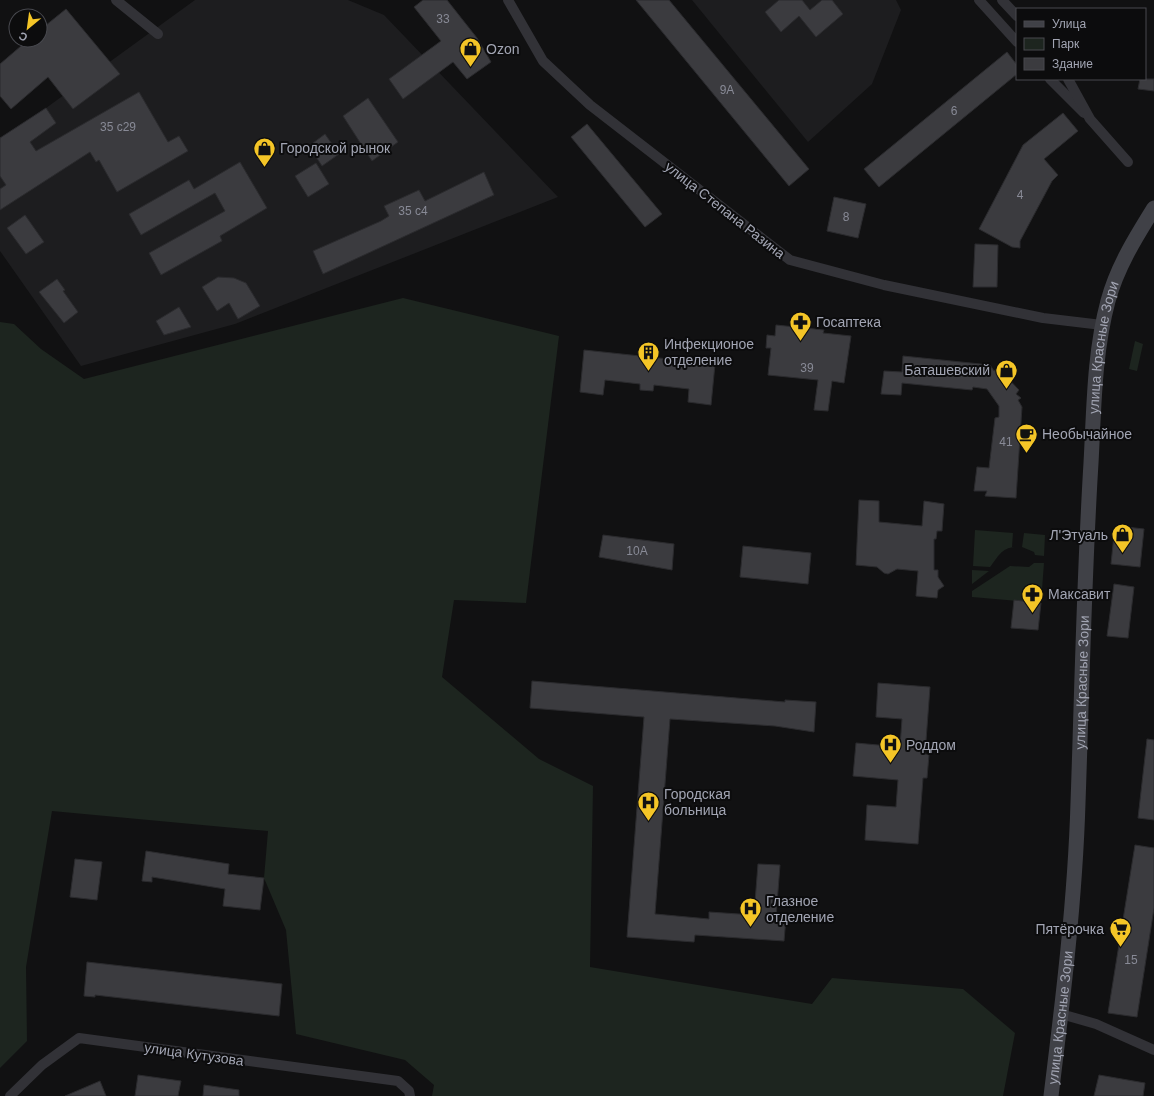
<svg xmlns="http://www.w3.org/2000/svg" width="1154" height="1096" font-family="Arial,sans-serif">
<rect width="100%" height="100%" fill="#111112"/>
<g fill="#1d1d1f">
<path d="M195 0H348L384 15 558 197 235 324 81 366 0 251V138L46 108Z"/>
<path d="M692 0H896L901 10 872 84 808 142Z"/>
</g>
<g fill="#1d251f">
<path d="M403 298 559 336 526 603 454 600 442 677 539 759 593 786 590 967 812 1004 832 978 963 989 1015 1033 1003 1096H432L434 1085 405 1060 296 1034 286 930 264 878 268 831 52 811 26 967 27 1041 0 1068V322L14 324 41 349 84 379Z"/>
<path d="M1135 341 1143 344 1137 371 1129 369Z"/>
<path d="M975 530 1013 533 1012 547H1015C1001 548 998 557 990 567L973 566Z"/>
<path d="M1024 533 1045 535 1044 556 1035 555 1034 552 1022 547Z"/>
<path d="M1034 563H1044L1041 603 972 597V591L1010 566 1029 567Z"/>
<path d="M972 570 989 571 972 584Z"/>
</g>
<g fill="#3b3b3f" stroke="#2b2b2e">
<path d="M423 0H447L477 38 491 62 467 79 453 62 403 99 389 79 441 41 414 7Z"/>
<path d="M636 0H669L809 169 789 186Z"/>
<path d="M779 0H802L810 10 822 0H832L843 14 816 37 799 16 781 32 765 12Z"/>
<path d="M66 9 120 74 73 109 48 77 11 109 0 96V64L28 40H40V30Z"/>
<path d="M1007 52 1017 65V74L879 187 864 169Z"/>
<path d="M1140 79H1154V91L1138 89Z"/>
<path d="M139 92 168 142 179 136 188 151 117 192 99 160 96 162 90 152 0 210V189L6 185 0 176V138L46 108 56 123 30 142 36 151Z"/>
<path d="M368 98 398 142 372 161 343 116Z"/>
<path d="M1063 113 1078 131 1044 159 1058 175 1052 181 1020 241V248L1012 247 979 229 1023 145Z"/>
<path d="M587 124 662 214 645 227 571 137Z"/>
<path d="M325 134 339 154 322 166 309 146Z"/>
<path d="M240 162 267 208 220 236 222 241 161 275 149 253 225 211 215 193 141 235 129 214 189 180 194 189Z"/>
<path d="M316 163 329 184 308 197 295 176Z"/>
<path d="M484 172 494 195 323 274 313 251 381 221 389 216 384 206 419 190 425 201Z"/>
<path d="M834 197 866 204 858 238 827 231Z"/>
<path d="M25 215 44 242 26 254 7 228Z"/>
<path d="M975 244 998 245 997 287H973Z"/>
<path d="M218 277 234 278 246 283 260 306 238 319 229 303 217 311 202 287Z"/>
<path d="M57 279 65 290 63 291 78 312 64 323 39 292Z"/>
<path d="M179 307 191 327 164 335 156 321Z"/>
<path d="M776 325 824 330 823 333 851 336 844 383 832 381 828 411 814 410 818 380 768 375 771 348H766L767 335 775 336Z"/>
<path d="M584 350 715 364 711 405 688 402 689 389 654 385 653 391 640 390V384L605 380 603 395 580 392Z"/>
<path d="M903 356 990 365 994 371 997 369 999 374 1003 373 1019 390 1016 394 1021 398 1018 400 1022 407 1016 498 985 496 987 491H974L977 467 989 468 995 418 999 417V406L987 389 973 387 972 390 902 383 901 395 881 394 884 371 902 372Z"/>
<path d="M859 500 879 501V522L922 526 924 501 944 504 942 531H937L936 539H934V570H938V577L944 586 938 590 937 598 916 596 918 571 897 569 888 574 884 573 877 567 856 565Z"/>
<path d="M1126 527 1144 529 1140 567 1111 564 1114 535Z"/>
<path d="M603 535 674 544 672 570 599 557Z"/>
<path d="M743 546 811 553 808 584 740 577Z"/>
<path d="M1114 584 1134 587 1128 638 1107 636Z"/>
<path d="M1014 600 1041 603 1038 630 1011 628Z"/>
<path d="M532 681 785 702V700L816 702 814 732 775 726 670 719 655 914 709 919V912L754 915 758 864 780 865 776 917H786L784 941 695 935 694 942 627 937 644 717 530 708Z"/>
<path d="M878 683 930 687 925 754 929 755 927 778H923L918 844 865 840 867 805 896 807 898 780 853 776 856 743 900 747 902 719 876 717Z"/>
<path d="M1147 739 1154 740V820L1138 818Z"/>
<path d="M1135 845 1154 848V908L1137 1017 1108 1013Z"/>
<path d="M146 851 229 864 228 874 264 878 260 910 223 906 225 889 152 877V882L142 881Z"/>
<path d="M75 859 102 862 97 900 70 897Z"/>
<path d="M87 962 282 984 279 1016 95 995V997L84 996Z"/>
<path d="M138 1075 181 1081 178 1096H135Z"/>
<path d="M1099 1075 1145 1083 1143 1096H1094Z"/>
<path d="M100 1081 106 1096H65Z"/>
<path d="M204 1085 239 1090V1096H203Z"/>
</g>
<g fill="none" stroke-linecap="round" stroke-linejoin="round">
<g stroke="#323237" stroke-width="10">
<path d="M116 0 158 34"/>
<path d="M508 0 543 61 590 105 790 260 884 285 1043 318 1102 325"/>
<path d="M979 0 1017 42"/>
<path d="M1002 0 1017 16"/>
<path d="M1050 79 1084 113"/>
<path d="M1068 79 1090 119 1128 162"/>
<path d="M1061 1014 1096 1024 1154 1050"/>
<path d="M10 1096 42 1065 79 1038 398 1081 409 1091 410 1096"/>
</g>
<path stroke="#404147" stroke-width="15" id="s1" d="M1051 1096C1063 999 1075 901 1078 803 1082 689 1084 576 1091 463 1094 409 1094 353 1108 301 1117 267 1136 237 1154 208"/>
</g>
<defs>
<symbol id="shop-pin" viewBox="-11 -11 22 30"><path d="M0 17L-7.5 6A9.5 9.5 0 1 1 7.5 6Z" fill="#f4c527" stroke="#0c0c0d"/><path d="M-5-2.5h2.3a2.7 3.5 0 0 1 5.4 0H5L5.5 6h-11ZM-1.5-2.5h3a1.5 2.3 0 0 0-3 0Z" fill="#111"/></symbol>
<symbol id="pharmacy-pin" viewBox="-11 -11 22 30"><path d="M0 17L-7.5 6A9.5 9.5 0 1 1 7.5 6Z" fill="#f4c527" stroke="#0c0c0d"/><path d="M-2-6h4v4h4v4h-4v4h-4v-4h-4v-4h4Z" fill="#111"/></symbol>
<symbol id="building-pin" viewBox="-11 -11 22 30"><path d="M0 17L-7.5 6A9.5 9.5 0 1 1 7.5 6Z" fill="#f4c527" stroke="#0c0c0d"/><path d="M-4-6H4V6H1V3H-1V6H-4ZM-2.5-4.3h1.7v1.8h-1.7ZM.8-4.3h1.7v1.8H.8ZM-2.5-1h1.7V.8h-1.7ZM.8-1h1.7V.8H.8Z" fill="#111"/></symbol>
<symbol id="cafe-pin" viewBox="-11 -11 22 30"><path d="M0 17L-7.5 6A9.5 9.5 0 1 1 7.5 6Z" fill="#f4c527" stroke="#0c0c0d"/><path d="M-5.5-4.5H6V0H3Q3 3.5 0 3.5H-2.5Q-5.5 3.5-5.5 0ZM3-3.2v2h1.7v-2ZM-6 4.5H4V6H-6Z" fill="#111"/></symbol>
<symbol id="hospital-pin" viewBox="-11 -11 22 30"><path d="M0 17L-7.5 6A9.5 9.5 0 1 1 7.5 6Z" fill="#f4c527" stroke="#0c0c0d"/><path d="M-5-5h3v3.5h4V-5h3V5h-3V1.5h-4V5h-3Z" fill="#111"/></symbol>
<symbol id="supermarket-pin" viewBox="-11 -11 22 30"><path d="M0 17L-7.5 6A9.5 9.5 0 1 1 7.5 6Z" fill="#f4c527" stroke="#0c0c0d"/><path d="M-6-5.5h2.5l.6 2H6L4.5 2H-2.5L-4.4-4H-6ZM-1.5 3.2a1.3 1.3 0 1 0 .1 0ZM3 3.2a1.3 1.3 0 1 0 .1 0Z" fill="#111"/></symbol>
</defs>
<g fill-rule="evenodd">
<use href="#shop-pin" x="458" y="36" width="25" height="34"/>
<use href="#shop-pin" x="252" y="136" width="25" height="34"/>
<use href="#pharmacy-pin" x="788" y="310" width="25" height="34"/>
<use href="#building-pin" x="636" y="340" width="25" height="34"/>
<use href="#shop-pin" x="994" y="358" width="25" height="34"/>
<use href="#cafe-pin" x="1014" y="422" width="25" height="34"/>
<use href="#shop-pin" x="1110" y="522" width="25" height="34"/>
<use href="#pharmacy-pin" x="1020" y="582" width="25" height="34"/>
<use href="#hospital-pin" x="878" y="732" width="25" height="34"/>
<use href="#hospital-pin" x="636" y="790" width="25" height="34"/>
<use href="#hospital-pin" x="738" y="896" width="25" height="34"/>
<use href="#supermarket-pin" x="1108" y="916" width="25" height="34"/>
</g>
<g text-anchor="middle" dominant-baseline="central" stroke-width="4" stroke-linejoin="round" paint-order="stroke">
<g font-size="12" fill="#888a96">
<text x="443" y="19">33</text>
<text x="727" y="90">9А</text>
<text x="954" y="111">6</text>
<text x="118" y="127">35 с29</text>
<text x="1020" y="195">4</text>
<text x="413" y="211">35 с4</text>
<text x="846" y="217">8</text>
<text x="807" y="368">39</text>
<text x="1006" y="442">41</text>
<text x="637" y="551">10А</text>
<text x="1131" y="960">15</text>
</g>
<g font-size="14" fill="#a2a5b3" stroke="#0c0c0d" text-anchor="start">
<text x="486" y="49">Ozon</text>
<text x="280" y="148">Городской рынок</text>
<text x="816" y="322">Госаптека</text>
<text x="664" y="344">Инфекционое<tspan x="664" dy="16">отделение</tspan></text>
<text x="990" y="370" text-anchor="end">Баташевский</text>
<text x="1042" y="434">Необычайное</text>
<text x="1108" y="535" text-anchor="end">Л'Этуаль</text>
<text x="1048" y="594">Максавит</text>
<text x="906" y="745">Роддом</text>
<text x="664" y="794">Городская<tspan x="664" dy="16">больница</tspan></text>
<text x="766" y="901">Глазное<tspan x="766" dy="16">отделение</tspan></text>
<text x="1104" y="929" text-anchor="end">Пятёрочка</text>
</g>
<g font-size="14" fill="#a2a5b3" stroke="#0c0c0d">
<text transform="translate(725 210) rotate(38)">улица Степана Разина</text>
<text stroke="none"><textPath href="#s1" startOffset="751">улица Красные Зори</textPath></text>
<text stroke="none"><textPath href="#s1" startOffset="415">улица Красные Зори</textPath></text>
<text stroke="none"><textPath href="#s1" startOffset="79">улица Красные Зори</textPath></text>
<text transform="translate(194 1054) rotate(8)">улица Кутузова</text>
</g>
</g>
<rect x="1016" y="8" width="130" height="72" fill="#0c0c0d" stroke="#48494f"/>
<rect x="1024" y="21" width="20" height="6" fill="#404147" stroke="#48494f"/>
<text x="1052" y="28" font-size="12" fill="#a2a5b3">Улица</text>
<rect x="1024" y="38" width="20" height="12" fill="#1d251f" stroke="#48494f"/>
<text x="1052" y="48" font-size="12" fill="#a2a5b3">Парк</text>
<rect x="1024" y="58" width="20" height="12" fill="#3b3b3f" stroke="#48494f"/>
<text x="1052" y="68" font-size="12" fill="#a2a5b3">Здание</text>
<g transform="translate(28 28) rotate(209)"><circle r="19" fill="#0c0c0d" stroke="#48494f"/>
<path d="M0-3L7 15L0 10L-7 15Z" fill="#f4c527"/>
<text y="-6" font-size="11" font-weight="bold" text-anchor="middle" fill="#a2a5b3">С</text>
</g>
</svg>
